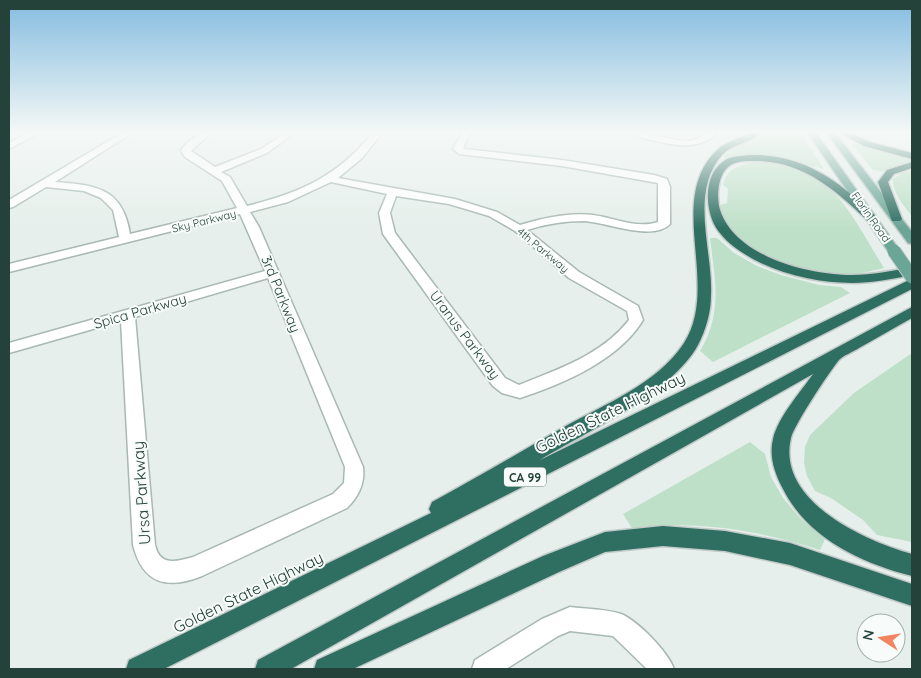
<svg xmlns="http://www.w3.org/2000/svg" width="921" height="678" font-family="Quicksand,sans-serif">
<rect width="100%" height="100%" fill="#e6efeb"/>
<g fill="#bfe0c8">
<path d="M767 133H800L824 169 779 158 730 160 723 157 730 151Z"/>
<path d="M852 144C868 144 894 155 912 158V162L897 165 882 171 873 170Z"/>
<path d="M749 163C829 159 847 208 884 268 871 271 857 275 842 275 807 273 745 257 726 224 723 218 722 211 720 205L727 203 728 189 723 185C727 170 734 167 749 163Z"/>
<path d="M912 171V216C904 206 892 192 893 179L902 173Z"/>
<path d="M710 238H717L734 253 757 266 781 275 819 285 841 287 850 293 713 362 700 351C723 313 715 280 710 238Z"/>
<path d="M912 353V542L877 535 863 520 831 498 815 491 807 476 804 463 805 447 810 435 854 393Z"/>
<path d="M750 442 765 454 771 477 783 498 801 519 825 539 820 550C758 530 697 520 632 528L623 514Z"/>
</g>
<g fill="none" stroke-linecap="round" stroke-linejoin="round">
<defs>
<g id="minor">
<path d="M28 133H39L9 149V143Z"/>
<path d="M122 133H132L55 182C96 185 123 188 130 234L237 208 222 181 185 157 181 151C187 140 199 133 211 133L191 151 215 167 261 149 285 133H294L267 153 221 172 230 177 247 206C302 192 336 177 373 133H382L362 158 338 178 455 199 497 212 520 225C543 218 569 212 593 215 615 218 637 229 658 222V183L562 166 459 154 453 149 462 133H470L463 148 465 149 562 160 654 175 667 179 670 187V224C653 242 606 222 584 221 565 221 546 224 527 230L579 272 638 306 643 320C619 360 563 384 520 398L502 393 493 386 383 234 379 213 387 194 331 182 288 202 250 212 259 227 363 467C365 483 359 496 347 508L202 576C167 590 143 584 133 545L121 321 9 353V343L265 271 240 214 9 272V264L119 237 113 210 101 198 84 191 46 187 13 207 9 208V200ZM396 196 449 204 489 216 515 231 569 278 627 311 629 320C602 355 558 369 519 385L505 378 395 233 390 213ZM268 278 345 467 344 483 333 494 193 557C175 562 160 566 155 545L135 317Z"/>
<path d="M631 133C651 133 668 140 687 141 696 142 703 133 717 133 694 155 663 142 635 136Z"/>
<path d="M570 607C586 609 606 609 621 614 638 621 668 652 674 669H647L613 636 570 631 558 636 506 669H472L475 660 542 619Z"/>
</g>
<g id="major">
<path d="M808 133H816L900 251 898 254H890Z"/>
<path d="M827 133H835L912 232V244L908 243Z"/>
</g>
<g id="highway">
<path d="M750 133H761C751 143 732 144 722 155 689 193 713 250 711 295 711 312 706 330 698 345 672 393 586 432 540 460L907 281 912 280V289L164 669H126L129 660 431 513 429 509 432 502C476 478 520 452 564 427 605 404 657 384 684 343 721 285 665 200 717 150 725 142 740 138 750 133Z"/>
<path d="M840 133H851L870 142 912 153V159L864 146Z"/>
<path d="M750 155C790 154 824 170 854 197 862 203 871 210 877 218L871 221 867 220C834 189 802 160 753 161 745 161 735 161 728 167 718 176 717 194 719 206 731 256 808 275 852 275 872 275 892 271 912 267V275C892 279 872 283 852 283 816 283 773 273 743 253 732 246 720 236 714 224 705 205 704 174 724 161 731 156 741 156 750 155Z"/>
<path d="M912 162V168L894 174 888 182 902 219 900 221H892L878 182 887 170Z"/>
<path d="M912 307V318C894 328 877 338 859 348 853 352 844 355 839 360 830 371 794 425 791 438 776 501 865 541 912 554V576C860 563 806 537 782 487 774 472 769 455 773 439 778 417 800 393 813 374L291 669H255L258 660Z"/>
<path d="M663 526 725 531 790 543 912 584V606L790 565 725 551 663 546 605 552 559 572 353 669H314L317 660 543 556 605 532Z"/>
</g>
</defs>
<use href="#minor" stroke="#a8b8b2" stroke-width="3"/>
<use href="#major" stroke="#c2cac8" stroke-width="3"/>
<use href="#highway" stroke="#c2cac8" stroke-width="3"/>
<use href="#minor" fill="#fff" fill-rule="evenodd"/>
<use href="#major" fill="#6aa596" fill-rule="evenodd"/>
<use href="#highway" fill="#2f6f62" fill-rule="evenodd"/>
<defs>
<path id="major-bridge" d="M894 251 912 277"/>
</defs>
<use href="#major-bridge" stroke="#c2cac8" stroke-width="15" stroke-linecap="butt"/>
<use href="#major-bridge" stroke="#6aa596" stroke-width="13"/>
</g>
<linearGradient id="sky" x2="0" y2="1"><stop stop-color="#84bce0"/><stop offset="0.58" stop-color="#f4f8f6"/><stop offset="1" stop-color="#f4f8f6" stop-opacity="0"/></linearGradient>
<rect width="921" height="228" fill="url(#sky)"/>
<g text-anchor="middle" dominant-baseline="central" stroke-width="4" stroke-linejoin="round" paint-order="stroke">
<g font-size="11" fill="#24423a" stroke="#f7fbf9">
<text transform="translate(871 217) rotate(55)">Florin Road</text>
<text transform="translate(204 221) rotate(-14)">Sky Parkway</text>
<text transform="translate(543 250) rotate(40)">4th Parkway</text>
</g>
<rect fill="#f7fbf9" stroke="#637a73" stroke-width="1" x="504" y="467.5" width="42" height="19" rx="4"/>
<g font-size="12" font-weight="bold" fill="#24423a">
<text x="525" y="477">CA 99</text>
</g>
<g font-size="14" fill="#24423a" stroke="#f7fbf9">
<text transform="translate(281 294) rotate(68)">3rd Parkway</text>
<text transform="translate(140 311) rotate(-16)">Spica Parkway</text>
<text transform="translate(465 335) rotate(53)">Uranus Parkway</text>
</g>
<g font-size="16" fill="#24423a" stroke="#f7fbf9">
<text transform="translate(610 412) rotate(-26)">Golden State Highway</text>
<text transform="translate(141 493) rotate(-94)">Ursa Parkway</text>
<text transform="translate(248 592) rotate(-26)">Golden State Highway</text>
</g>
</g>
<rect width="921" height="678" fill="none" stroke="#24423a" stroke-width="20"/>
<g transform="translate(881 638) rotate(282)"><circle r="24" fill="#f7fbf9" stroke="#a3b1ad"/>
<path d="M0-4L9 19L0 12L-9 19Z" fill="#f4845f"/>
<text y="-8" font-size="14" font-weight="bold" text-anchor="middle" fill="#24423a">N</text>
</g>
</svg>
